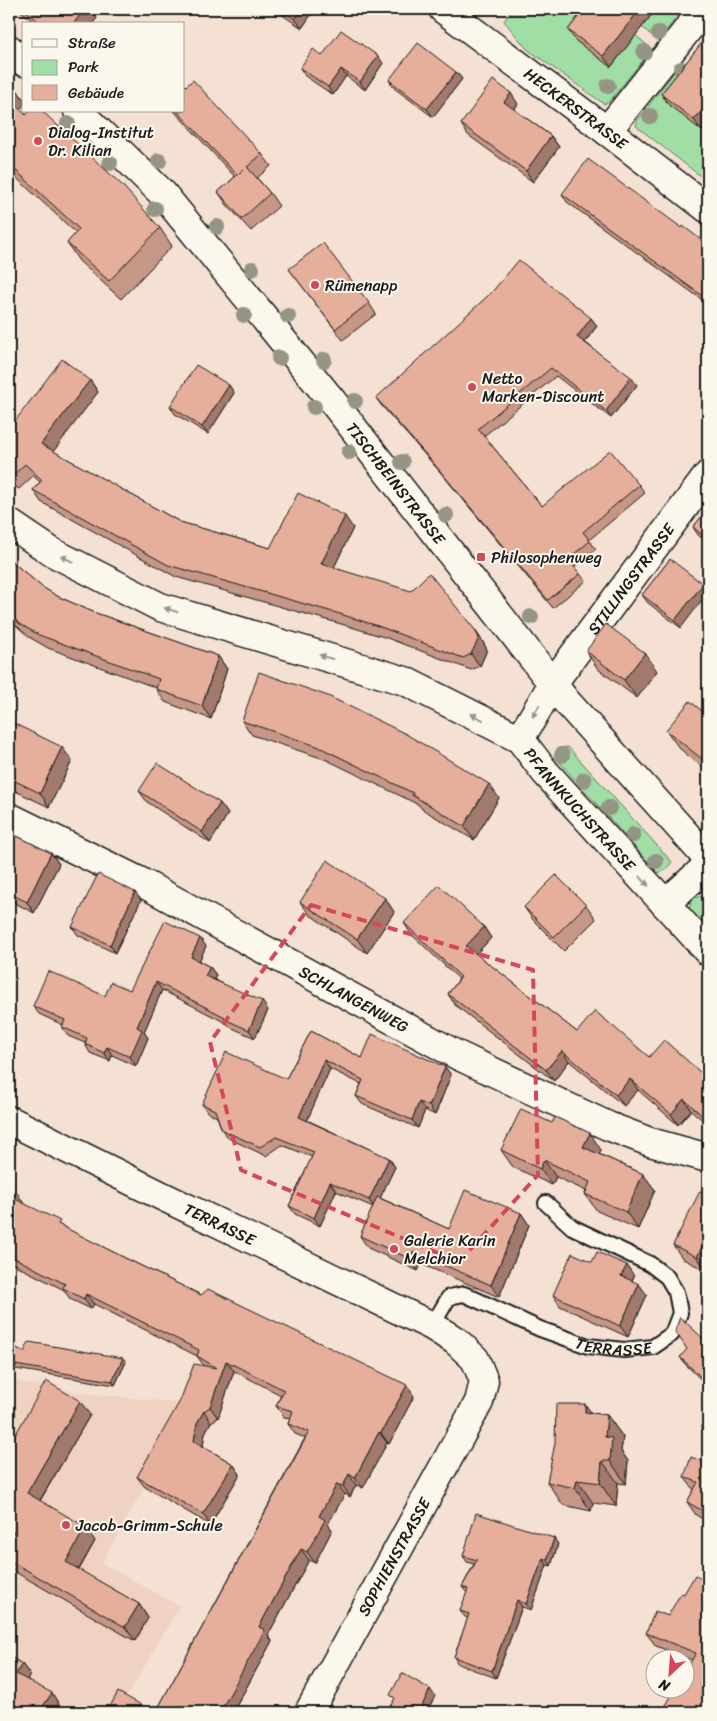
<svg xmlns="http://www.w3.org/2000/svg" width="717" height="1721" font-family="Sriracha,sans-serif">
<rect width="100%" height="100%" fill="#f5e1d4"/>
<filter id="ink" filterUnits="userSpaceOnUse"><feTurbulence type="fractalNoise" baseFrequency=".02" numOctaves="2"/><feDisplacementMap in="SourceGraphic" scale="10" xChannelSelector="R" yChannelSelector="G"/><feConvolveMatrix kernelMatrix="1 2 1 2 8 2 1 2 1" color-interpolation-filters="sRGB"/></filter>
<g filter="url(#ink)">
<path fill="#f0d2c3" d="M9 1380 77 1392 191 1404 102 1563 180 1606 118 1712H9Z"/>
<g fill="#a0dea5" stroke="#5e7d60">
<path d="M512 9H601L576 41 611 67 635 35 652 49 609 102 604 104 527 49 504 21Z"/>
<path d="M656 9H683L658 41 642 27Z"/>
<path d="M681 63 694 74 708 123V182L636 126 637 121Z"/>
<path d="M568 747 672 862 666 870 658 873 554 756 558 748Z"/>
<path d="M705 896 708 899V931L689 909 693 898Z"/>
</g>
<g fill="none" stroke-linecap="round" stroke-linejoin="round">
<defs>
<g id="lane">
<path id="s1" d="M432 1326 449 1297 464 1294 540 1329 588 1346 624 1350 653 1347 672 1334 680 1313 676 1292 667 1277 650 1264 572 1227 546 1203"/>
</g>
<g id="street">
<path id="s2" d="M443 9 607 131 708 209"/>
<path d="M607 131 704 9"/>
<path id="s3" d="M9 523 52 552 160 607 405 681 520 739 545 772 708 951"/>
<path id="s4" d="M520 739 553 683 708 475"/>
<path id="s5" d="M9 817 139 881 457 1055 608 1126 650 1142 708 1158"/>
<path d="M665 904 708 865"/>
<path id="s6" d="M9 1120 162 1196 432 1326 456 1341 475 1359 484 1381 479 1402 309 1712"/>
</g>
<g id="secondary">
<path d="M9 49 24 62"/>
<path id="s7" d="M78 111 163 194 333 402 566 701 708 859"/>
</g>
</defs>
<use href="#lane" stroke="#1c1c1c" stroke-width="18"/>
<use href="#street" stroke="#1c1c1c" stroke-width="31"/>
<use href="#secondary" stroke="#1c1c1c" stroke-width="31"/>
<use href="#lane" stroke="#fbf7ec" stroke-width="14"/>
<use href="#street" stroke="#fbf7ec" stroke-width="28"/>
<use href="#secondary" stroke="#fbf7ec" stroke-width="28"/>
</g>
<g fill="#949585">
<circle cx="659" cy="33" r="8"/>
<circle cx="644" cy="52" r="8"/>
<circle cx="681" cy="69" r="8"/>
<circle cx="608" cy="86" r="8"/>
<circle cx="650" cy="116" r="8"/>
<circle cx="68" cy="124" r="8"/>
<circle cx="159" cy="161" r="8"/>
<circle cx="110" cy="163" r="8"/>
<circle cx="155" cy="209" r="8"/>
<circle cx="217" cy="227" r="8"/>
<circle cx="252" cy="269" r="8"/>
<circle cx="244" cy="315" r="8"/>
<circle cx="288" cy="316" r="8"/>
<circle cx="279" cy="358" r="8"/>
<circle cx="324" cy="360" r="8"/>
<circle cx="355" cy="401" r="8"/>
<circle cx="314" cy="407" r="8"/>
<circle cx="349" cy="452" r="8"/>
<circle cx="402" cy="462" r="8"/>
<circle cx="446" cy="515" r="8"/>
<circle cx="531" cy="617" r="8"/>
<circle cx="562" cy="755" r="8"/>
<circle cx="584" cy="780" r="8"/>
<circle cx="609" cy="808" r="8"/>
<circle cx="633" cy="835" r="8"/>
<circle cx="656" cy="861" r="8"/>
</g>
<g fill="#c69686" stroke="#1c1c1c">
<path d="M18 9H90L97 18 92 24H36Z"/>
<path d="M273 9H315L302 28Z"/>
<path d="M584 9H656L611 67 576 41 568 30Z"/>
<path d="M708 35V123L702 131 669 105 661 94Z"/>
<path d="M322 56 383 63 365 90 346 76 333 95 305 76 300 68Z"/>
<path d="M456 72 462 79 433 117 394 88 389 80Z"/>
<path d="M9 80 13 84 24 100V105L20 109 160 228 172 246 121 299 79 261 67 243 76 233 9 171Z"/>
<path d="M518 104 514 109 551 136 559 147 533 182 468 135 461 124Z"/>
<path d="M174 111H184L262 154 271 166 257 178 270 193 279 206 251 231 227 205 218 192 235 177Z"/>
<path d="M562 194 682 228 708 245V304L567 202Z"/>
<path d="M289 269 369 303 376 314 343 340Z"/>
<path d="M591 318 597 326 585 342 637 385 611 418 556 376 484 436 542 506 639 485 645 493 589 540 596 549 574 567 586 581 553 608 441 473 381 405 376 398Z"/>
<path d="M90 380 98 392 53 451 180 522 270 548 353 528 334 567 475 630 483 642 487 650 480 666 471 670 387 638 348 626 176 577 41 502 33 490 40 482 33 476 19 489 9 483V421L12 425Z"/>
<path d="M229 385 234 393 208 434 175 414 170 406Z"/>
<path d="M708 509V543L698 535 693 527Z"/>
<path d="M9 559 42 587 57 596 93 612 218 656 227 669 211 719 165 702 156 689 157 688 48 648 29 637 9 619Z"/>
<path d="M670 559 681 628 648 603 642 595Z"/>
<path d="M586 651 657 671 637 698 598 669Z"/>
<path d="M708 716V772L679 748 666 730Z"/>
<path d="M9 721 72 761 49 807 9 788Z"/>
<path d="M242 721 499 798 474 840 422 809 419 805 327 760 252 735Z"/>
<path d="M139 791 220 803 228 814 210 843 147 802Z"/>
<path d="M9 832 51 853 59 864 34 913 9 900Z"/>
<path d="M385 898 394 912 367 953 310 915 300 902Z"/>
<path d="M141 900 115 953 78 935 72 927Z"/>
<path d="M586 905 596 919 564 951 534 921 524 907Z"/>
<path d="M404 923 484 927 491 938 476 954 577 1032 649 1057 708 1079V1125L691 1110 678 1125 638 1090 624 1106 569 1061 554 1081 455 1005 448 994 459 979 411 934Z"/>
<path d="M206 946 199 961 210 967 216 975 214 979 268 1010 255 1038 230 1027 228 1024 162 990 144 1032 148 1038 136 1066 112 1055 110 1061 90 1053 85 1044V1043L68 1036 62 1027 63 1025 39 1014 33 1006 105 996 130 990Z"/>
<path d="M311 1031 362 1058 445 1067 451 1075 435 1115 425 1110 418 1128 362 1104 356 1096 361 1084 330 1069 307 1120 389 1158 395 1167 380 1198 449 1229 521 1213 529 1225 499 1297 421 1264 418 1271 368 1248 360 1236 373 1207 336 1191 320 1226 295 1214 289 1206 312 1157 282 1145 266 1156 228 1138 222 1130 217 1117 208 1113 202 1104 286 1079Z"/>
<path d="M501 1150H601L599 1154 643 1174 655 1190 638 1229 597 1211 585 1194 586 1191 556 1177 552 1185 513 1167Z"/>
<path d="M9 1188 23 1203 63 1227 125 1258 201 1295 414 1396 389 1444 387 1443 363 1488 356 1485 350 1497 345 1494 328 1524 332 1530 315 1563 309 1560 268 1635 272 1641 233 1712H156L305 1438 295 1434 288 1424 290 1418 284 1417 276 1406 281 1395 234 1371 218 1418 211 1422 205 1433 203 1446 233 1464 240 1474 210 1525 145 1487 137 1477 204 1366 197 1356 94 1304 91 1309 70 1299 64 1290 9 1262V1264Z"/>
<path d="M708 1195V1268L707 1271 683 1259 673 1245Z"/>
<path d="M592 1262 634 1276 632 1281 647 1295 628 1337 560 1306 553 1295Z"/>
<path d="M708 1343V1386L685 1364 680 1357Z"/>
<path d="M9 1344 24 1352 126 1362 115 1385 9 1368Z"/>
<path d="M585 1404 591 1413 607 1415 623 1437 621 1451 628 1461 626 1484 618 1483 616 1506 593 1503 591 1511 563 1505 547 1482Z"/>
<path d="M90 1415 40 1501 95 1541 79 1570 139 1604 148 1618 135 1641 10 1569 9 1567V1541L10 1538 9 1537V1446Z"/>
<path d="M708 1454V1522L696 1515 687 1502 694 1490 684 1477 704 1462Z"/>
<path d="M558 1544 551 1566 547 1565 531 1610 522 1607 496 1678 458 1664 454 1657 468 1618 465 1617 460 1611 467 1593 462 1587 474 1564 467 1562 463 1556Z"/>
<path d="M684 1594 708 1712 692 1660 656 1646 646 1633 668 1616Z"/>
<path d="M9 1656 22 1664 30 1675 27 1679 59 1704 54 1712H17L11 1708 9 1711Z"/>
</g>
<g fill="#a17a6d" stroke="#1c1c1c">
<path d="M85 9H90L97 18 92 24H73Z"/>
<path d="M302 9H315L302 28 295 19Z"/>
<path d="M640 9H656L611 67 603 56Z"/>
<path d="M378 56 383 63 365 90 360 82Z"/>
<path d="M341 69 346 76 333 95 328 87Z"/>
<path d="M456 72 462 79 433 117 427 109Z"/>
<path d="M13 84 24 100V105L17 113 9 102V90Z"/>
<path d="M511 93 518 104 512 113 504 102Z"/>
<path d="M708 103V123L702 131 694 120Z"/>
<path d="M551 136 559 147 533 182 526 171Z"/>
<path d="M591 318 597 326 583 344 577 337Z"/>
<path d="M631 377 637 385 611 418 606 411Z"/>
<path d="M90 380 98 392 50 456 41 444Z"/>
<path d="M229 385 234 393 208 434 202 427Z"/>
<path d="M345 516 353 528 330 576 321 564Z"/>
<path d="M703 584 708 592 681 628 675 620Z"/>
<path d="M475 630 483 642 487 650 480 666 471 654Z"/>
<path d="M645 653 657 671 637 698 624 680Z"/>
<path d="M218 656 227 669 211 719 202 706Z"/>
<path d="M62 747 72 761 49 807 40 793Z"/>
<path d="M708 752V767L702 759Z"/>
<path d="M489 784 499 798 474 840 464 826Z"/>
<path d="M220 803 228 814 210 843 202 832Z"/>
<path d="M51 853 59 864 34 913 27 902Z"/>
<path d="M135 892 141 900 115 953 110 945Z"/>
<path d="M385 898 394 912 367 953 357 939Z"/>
<path d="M484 927 491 938 474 956 466 946Z"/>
<path d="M200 938 206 946 197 966 191 957Z"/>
<path d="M210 967 216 975 211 984 205 976Z"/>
<path d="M156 982 162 990 144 1032 148 1038 136 1066 130 1057 137 1027Z"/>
<path d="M262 1001 268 1010 255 1038 249 1030Z"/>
<path d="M107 1047 112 1055 110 1061 104 1053Z"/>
<path d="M562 1051 569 1061 554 1081 546 1070Z"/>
<path d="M324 1060 330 1069 305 1125 299 1117Z"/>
<path d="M445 1067 451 1075 435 1115 429 1106Z"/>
<path d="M630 1079 638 1090 624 1106 616 1095Z"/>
<path d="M684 1099 691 1110 678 1125 671 1114Z"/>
<path d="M419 1102 425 1110 418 1128 412 1120Z"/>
<path d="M590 1133 601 1150 595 1164 583 1147Z"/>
<path d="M389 1158 395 1167 375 1209 369 1200Z"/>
<path d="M544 1160 556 1177 552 1185 540 1169Z"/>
<path d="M643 1174 655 1190 638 1229 626 1212Z"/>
<path d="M330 1182 336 1191 320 1226 314 1218Z"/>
<path d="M16 1191 23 1202 20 1208 13 1198Z"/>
<path d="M521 1213 529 1225 499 1297 491 1285Z"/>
<path d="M705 1240 708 1244V1268L707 1271 697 1257Z"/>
<path d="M413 1252 421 1264 418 1271 410 1259Z"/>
<path d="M627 1265 634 1276 629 1287 621 1276Z"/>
<path d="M639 1284 647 1295 628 1337 620 1326Z"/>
<path d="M86 1294 94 1304 91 1309 84 1299Z"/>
<path d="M123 1358 126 1362 115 1385 112 1381Z"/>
<path d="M226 1361 234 1371 218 1418 210 1407Z"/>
<path d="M407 1385 414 1396 389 1444 381 1433Z"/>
<path d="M80 1401 90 1415 36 1507 27 1493Z"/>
<path d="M585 1404 601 1427 585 1412Z"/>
<path d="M204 1411 211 1422 205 1433 202 1451 194 1441 197 1423Z"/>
<path d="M607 1415 623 1437 621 1451 628 1461 626 1484 610 1461 605 1437Z"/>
<path d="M379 1432 387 1443 363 1488 355 1478Z"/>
<path d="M602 1461 618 1483 616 1506 600 1483Z"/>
<path d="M233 1464 240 1474 210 1525 203 1514Z"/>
<path d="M349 1474 356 1485 350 1497 343 1486Z"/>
<path d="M577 1480 593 1503 591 1511 575 1488Z"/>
<path d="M337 1484 345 1494 328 1524 332 1530 315 1563 307 1552 319 1516Z"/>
<path d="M86 1527 95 1541 75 1576 66 1562Z"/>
<path d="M554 1538 558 1544 551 1566 547 1560Z"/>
<path d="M301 1549 309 1560 268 1635 272 1641 233 1712H220L259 1627Z"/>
<path d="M543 1558 547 1565 531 1610 526 1604Z"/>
<path d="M517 1600 522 1607 496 1678 492 1671Z"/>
<path d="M139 1604 148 1618 135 1641 125 1627Z"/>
<path d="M22 1664 30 1675 24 1685 16 1674Z"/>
<path d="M430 1689 435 1696 427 1712H421L420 1710Z"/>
<path d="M52 1693 59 1704 54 1712H39Z"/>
</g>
<g fill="#e6af9c" stroke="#1c1c1c">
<path d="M24 9H85L73 24H42Z"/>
<path d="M280 9H302L295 19Z"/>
<path d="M584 9H640L603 56 568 30Z"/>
<path d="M341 30 378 56 360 82 341 69 328 87 300 68 313 49 322 56Z"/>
<path d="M708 35V103L694 120 661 94Z"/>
<path d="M418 43 456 72 427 109 389 80Z"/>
<path d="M9 80 13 84 9 90Z"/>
<path d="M193 80 262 154 247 167 270 193 242 219 218 192 244 169 237 175 177 111H184V84L186 86Z"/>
<path d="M493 80 511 93 504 102 551 136 526 171 461 124Z"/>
<path d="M9 99 26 115 30 111H42L122 185 160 228 109 281 67 243 79 229 9 164Z"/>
<path d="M588 159 682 228 683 226 708 245V300L562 194Z"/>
<path d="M323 243 369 303 335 329 289 269Z"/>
<path d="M519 260 591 318 577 337 631 377 606 411 551 368 478 429 542 506 610 450 639 485 583 532 590 541 568 559 580 574 548 600 435 465 376 398 492 292Z"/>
<path d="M62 359 90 380 41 444 180 522 270 548 298 493 345 516 321 564 411 591 429 573 475 630 479 638 471 654 463 658 378 626 340 614 168 565 33 490 42 480 25 464 11 477 9 476V421L12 425Z"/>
<path d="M196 365 229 385 202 427 170 406Z"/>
<path d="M708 509V540L693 527Z"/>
<path d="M9 559 42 587 57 596 93 612 218 656 202 706 156 689 159 679 39 635 20 624 9 614Z"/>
<path d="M670 559 703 584 675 620 642 595Z"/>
<path d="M606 624 645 653 624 680 586 651Z"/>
<path d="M259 672 328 696 406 734 489 784 464 826 412 795 413 793 317 746 242 721Z"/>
<path d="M690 701 708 716V752L702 759 666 730Z"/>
<path d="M9 721 62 747 40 793 9 778Z"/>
<path d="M157 763 220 803 202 832 139 791Z"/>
<path d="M9 832 51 853 27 902 9 893Z"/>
<path d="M327 860 385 898 357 939 300 902Z"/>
<path d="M98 874 135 892 110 945 72 927Z"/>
<path d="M556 875 586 905 554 937 524 907Z"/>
<path d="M439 885 484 927 466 946 577 1032 595 1011 649 1057 664 1040 708 1079V1121L684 1099 671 1114 630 1079 616 1095 562 1051 546 1070 448 994 461 977 404 923Z"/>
<path d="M165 921 200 938 191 957 210 967 205 976 262 1001 249 1030 224 1019 225 1017 156 982 137 1027 142 1030 130 1057 107 1047 104 1053 85 1044 87 1038 62 1027 65 1020 33 1006 48 971 105 996 111 982 130 990Z"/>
<path d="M311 1031 362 1058 372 1034 445 1067 429 1106 419 1102 412 1120 356 1096 363 1080 324 1060 299 1117 389 1158 369 1200 330 1182 314 1218 289 1206 314 1152 276 1137 260 1147 222 1130 215 1110 202 1104 226 1052 286 1079Z"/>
<path d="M521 1109 552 1123 555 1117 590 1133 583 1147 643 1174 626 1212 585 1194 590 1182 544 1160 540 1169 501 1150Z"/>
<path d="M9 1188 16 1191 13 1198 60 1221 58 1224 125 1258 201 1295 208 1289 407 1385 381 1433 379 1432 355 1478 349 1474 343 1486 337 1484 319 1516 325 1520 307 1552 301 1549 259 1627 265 1630 220 1712H156L309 1432 288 1424 293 1411 276 1406 284 1390 226 1361 210 1407 204 1411 197 1423 194 1441 233 1464 203 1514 137 1477 180 1401 194 1364 217 1368 197 1356 199 1350 86 1294 84 1299 63 1288 65 1284 9 1255Z"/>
<path d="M465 1190 521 1213 491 1285 413 1252 410 1259 360 1236 377 1197 449 1229Z"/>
<path d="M700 1191 708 1195V1241L705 1240 697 1257 673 1245Z"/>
<path d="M597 1252 627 1265 621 1276 639 1284 620 1326 553 1295 572 1253 592 1262Z"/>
<path d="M680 1317 708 1343V1384L680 1357 687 1349 675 1331Z"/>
<path d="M29 1342 123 1358 112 1381 9 1364V1344L24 1352Z"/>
<path d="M46 1381 80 1401 27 1493 86 1527 66 1562 139 1604 125 1627 9 1560V1541L14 1532 9 1529V1446Z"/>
<path d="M556 1404H585V1412L607 1415 605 1437 612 1438 610 1461H602L600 1483 577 1480 575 1488 547 1482 555 1443Z"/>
<path d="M708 1454V1507L703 1511 687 1502 698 1482 684 1477 691 1457 704 1462Z"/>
<path d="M476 1513 554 1538 547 1560 543 1558 526 1604 517 1600 492 1671 454 1657 469 1614 460 1611 468 1589 462 1587 477 1560 463 1556Z"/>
<path d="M695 1575 708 1583V1712H662L676 1688H684V1673L696 1653 646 1633 655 1611 668 1616 681 1593 684 1594Z"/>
<path d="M9 1656 22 1664 16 1674 52 1693 39 1712H25L9 1701Z"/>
<path d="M402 1673 430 1689 420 1710 423 1712H387L395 1698 390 1695Z"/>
<path d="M118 1692 154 1712H107Z"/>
</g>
<defs><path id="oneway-solid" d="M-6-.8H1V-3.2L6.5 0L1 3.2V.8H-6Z" transform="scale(1.25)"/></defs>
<g fill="#97948e">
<use href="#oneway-solid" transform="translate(67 559) rotate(-153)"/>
<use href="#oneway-solid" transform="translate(171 610) rotate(-163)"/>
<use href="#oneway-solid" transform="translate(326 657) rotate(-163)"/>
<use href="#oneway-solid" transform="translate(536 711) rotate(120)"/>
<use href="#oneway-solid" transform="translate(477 717) rotate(-153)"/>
<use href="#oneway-solid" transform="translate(644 881) rotate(48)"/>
</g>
</g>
<path fill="none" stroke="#d1495b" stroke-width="4" stroke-dasharray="10 6" stroke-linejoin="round" d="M311 905 533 970 538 1175 459 1262 241 1170 210 1042Z"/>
<g fill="#d1495b" stroke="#fbf7ec" stroke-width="2">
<circle cx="38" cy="141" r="5"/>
<circle cx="315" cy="285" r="5"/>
<circle cx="472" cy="387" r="5"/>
<rect x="476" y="552" width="10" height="10" rx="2.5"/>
<circle cx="394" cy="1249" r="5"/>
<circle cx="66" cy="1525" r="5"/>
</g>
<g text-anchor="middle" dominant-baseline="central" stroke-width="4" stroke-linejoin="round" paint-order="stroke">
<g font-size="16" fill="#1c1c1c" stroke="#fbf7ec">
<text stroke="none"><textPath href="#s2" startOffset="166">HECKERSTRASSE</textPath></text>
<text stroke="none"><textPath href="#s7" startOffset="490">TISCHBEINSTRASSE</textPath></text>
<text stroke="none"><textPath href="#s4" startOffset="195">STILLINGSTRASSE</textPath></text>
<text stroke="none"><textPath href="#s3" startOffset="650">PFANNKUCHSTRASSE</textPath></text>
<text stroke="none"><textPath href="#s5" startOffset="390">SCHLANGENWEG</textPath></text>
<text stroke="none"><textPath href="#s6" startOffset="235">TERRASSE</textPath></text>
<text stroke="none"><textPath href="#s1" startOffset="209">TERRASSE</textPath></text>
<text transform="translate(394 1557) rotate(-61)">SOPHIENSTRASSE</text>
</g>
<g font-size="16" fill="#1c1c1c" stroke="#fbf7ec" text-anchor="start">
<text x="48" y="132">Dialog-Institut<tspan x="48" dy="18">Dr. Kilian</tspan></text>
<text x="325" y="285">Rümenapp</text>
<text x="482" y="378">Netto<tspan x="482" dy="18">Marken-Discount</tspan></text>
<text x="491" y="557">Philosophenweg</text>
<text x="404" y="1240">Galerie Karin<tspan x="404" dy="18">Melchior</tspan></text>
<text x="76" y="1525">Jacob-Grimm-Schule</text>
</g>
</g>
<rect width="717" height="1721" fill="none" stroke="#fbf7ec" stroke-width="30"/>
<rect x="15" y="15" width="687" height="1691" fill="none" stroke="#1c1c1c" stroke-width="2" filter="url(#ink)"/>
<rect x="22" y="22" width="162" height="90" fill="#fbf7ec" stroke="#a29f99"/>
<rect x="32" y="39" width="25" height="8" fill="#fbf7ec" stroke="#a29f99"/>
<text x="68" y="48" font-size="15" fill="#1c1c1c">Straße</text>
<rect x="32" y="60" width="25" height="15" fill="#a0dea5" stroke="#a29f99"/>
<text x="68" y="72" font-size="15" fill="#1c1c1c">Park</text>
<rect x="32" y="85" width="25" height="15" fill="#e6af9c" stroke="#a29f99"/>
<text x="68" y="98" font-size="15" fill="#1c1c1c">Gebäude</text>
<g transform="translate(670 1674) rotate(206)"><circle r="24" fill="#fbf7ec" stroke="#a29f99"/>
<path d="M0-4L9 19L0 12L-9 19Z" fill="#d1495b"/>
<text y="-8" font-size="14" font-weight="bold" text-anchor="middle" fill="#1c1c1c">N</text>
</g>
</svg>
